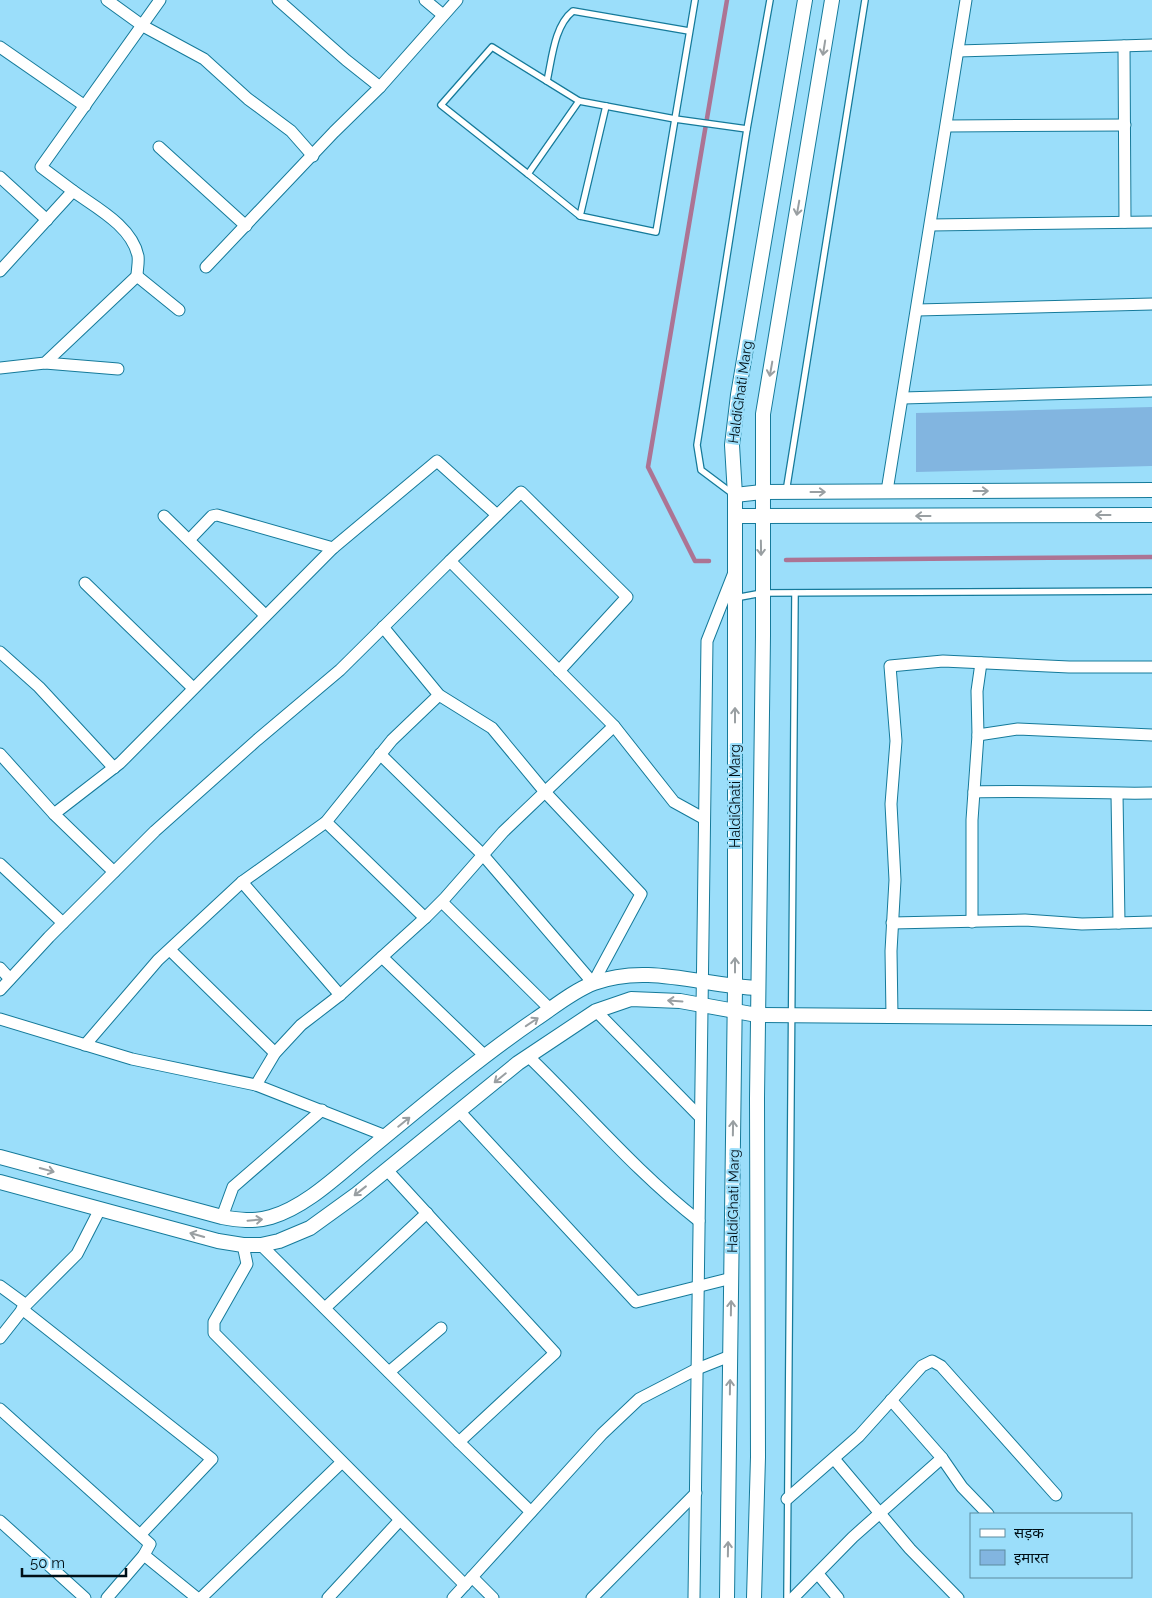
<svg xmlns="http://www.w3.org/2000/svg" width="1152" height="1598" font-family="Raleway,'Noto Sans Devanagari',sans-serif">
<rect width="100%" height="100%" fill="#9bdefa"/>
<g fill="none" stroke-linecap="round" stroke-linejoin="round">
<g stroke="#ac7494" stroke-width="4.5">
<path d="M786 560 1152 557"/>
<path d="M709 561H695L648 467 727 0"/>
</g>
</g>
<path fill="#82b5e0" d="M1152 407V466L916 472V413Z"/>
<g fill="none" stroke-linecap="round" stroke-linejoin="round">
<defs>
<g id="service">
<path d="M547 81C552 59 554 26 573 11L689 31"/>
<path d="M579 101 528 174 580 216"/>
<path d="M606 106 580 216 656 232 695 0"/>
<path d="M528 174 441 105 492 47 579 101 675 119 747 129"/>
<path d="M786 492 865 0"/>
<path d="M733 494 701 470 697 445 747 129 770 0"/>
<path d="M735 598 762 593 1152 591"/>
<path d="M787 1598 795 593"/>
</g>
<g id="minor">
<path d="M107 0 143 26 204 59 248 99 291 131 313 156"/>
<path d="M278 0 346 60 380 87"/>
<path d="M425 0 443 15"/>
<path d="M1124 46 1125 222"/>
<path d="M0 47 85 106"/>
<path d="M958 51 1152 45"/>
<path d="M947 126 1125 125"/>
<path d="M159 147 246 226"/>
<path d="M0 177 47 220"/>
<path d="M73 191C95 207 132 226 138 256 139 262 137 270 137 276"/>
<path d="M931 225 1152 222"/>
<path d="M206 267 334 132 380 87 457 0"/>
<path d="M0 271 73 191 41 167 160 0"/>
<path d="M917 310 1152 304"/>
<path d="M45 363 118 369"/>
<path d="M0 368 45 363 137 276 179 310"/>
<path d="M903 398 1152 391"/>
<path d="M887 491 966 0"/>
<path d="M164 516 265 615"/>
<path d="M189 540 212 516 217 515 333 548"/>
<path d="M450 561 521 492 627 597 559 671"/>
<path d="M85 583 193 688"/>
<path d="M0 652 39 687 114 768"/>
<path d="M978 735 1018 729 1152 735"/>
<path d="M0 754 54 814 120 763 333 548 437 461 497 515"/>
<path d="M380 754 483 855 593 983 641 894 545 792 492 728 439 695 383 627"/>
<path d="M974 792C1033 790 1093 794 1152 793"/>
<path d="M1117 794 1119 923"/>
<path d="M54 814 114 872"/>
<path d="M326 822 425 918"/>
<path d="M0 864 63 923"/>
<path d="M242 882 340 995"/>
<path d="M442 902 551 1010"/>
<path d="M972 922V820L978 735 977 691 981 663"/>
<path d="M892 923 1025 920 1082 924 1152 922"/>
<path d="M170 950 275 1053"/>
<path d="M382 957 485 1056"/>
<path d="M0 968 10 979"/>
<path d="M0 990 49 937 155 831 257 740 340 670 450 561 614 726 674 802 703 818"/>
<path d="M596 1011 700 1117"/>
<path d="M892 1016 891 951 895 880 891 804 896 741 890 666 943 661 1069 667H1152"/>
<path d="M0 1019 132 1059 256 1085 275 1053 301 1025 340 995 425 918 445 898 503 832 614 726"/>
<path d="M85 1045 158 960 242 882 326 822 392 740 439 695"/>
<path d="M528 1056C585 1111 636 1172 699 1221"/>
<path d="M256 1085 386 1136"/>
<path d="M459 1111 636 1302 732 1278"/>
<path d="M387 1170 555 1353 459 1442"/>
<path d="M222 1217 233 1187 322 1110"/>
<path d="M243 1245 247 1264 214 1322V1333L465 1585"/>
<path d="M261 1245 459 1442 531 1512"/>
<path d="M0 1286 26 1305"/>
<path d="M325 1308 427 1213"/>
<path d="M22 1309 212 1459 141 1534"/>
<path d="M0 1338 26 1305 77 1254 100 1209"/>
<path d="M389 1372 441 1328"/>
<path d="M891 1400 942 1458 962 1487 988 1514"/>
<path d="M0 1409 150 1544 144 1555 107 1598"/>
<path d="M835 1460 910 1549 958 1598"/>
<path d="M787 1499 859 1436 922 1366 932 1361 941 1366 1056 1495"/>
<path d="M0 1521 85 1598"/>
<path d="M144 1555 197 1598"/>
<path d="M818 1574 838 1598"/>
<path d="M472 1577 493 1598"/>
<path d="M201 1598 342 1462"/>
<path d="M328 1598 400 1520"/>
<path d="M453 1598 602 1434 639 1399 697 1369 730 1356"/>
<path d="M592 1598 696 1493"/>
<path d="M694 1598 707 641 733 575"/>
<path d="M793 1598 853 1537 942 1458"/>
</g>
<g id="tertiary">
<path d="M735 495 762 492 1152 490"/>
<path d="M735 516 1152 515"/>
<path d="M0 1157 222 1217C238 1220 254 1222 271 1217 305 1207 336 1177 364 1154 420 1108 476 1060 536 1019 554 1007 573 991 594 983 647 963 703 986 758 988"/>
<path d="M0 1182 218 1241 243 1245H261L279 1241 310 1228 357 1194 518 1063 596 1011 631 999 680 1001 757 1015 1152 1018"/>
<path d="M727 1598 735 987V495L732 445 738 395 805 0"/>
<path d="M754 1598 758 1457 757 1098 763 636V414L832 0"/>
</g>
</defs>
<use href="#service" stroke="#157a9a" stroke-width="8"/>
<use href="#minor" stroke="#157a9a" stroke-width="13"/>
<use href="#tertiary" stroke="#157a9a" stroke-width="16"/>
<use href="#service" stroke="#fff" stroke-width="5.5"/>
<use href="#minor" stroke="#fff" stroke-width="11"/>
<use href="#tertiary" stroke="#fff" stroke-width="14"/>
</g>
<defs><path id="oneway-shaft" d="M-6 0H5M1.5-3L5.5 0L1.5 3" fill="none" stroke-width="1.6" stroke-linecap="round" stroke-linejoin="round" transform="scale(1.25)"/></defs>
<g stroke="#999fa2">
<use href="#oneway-shaft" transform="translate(824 48) rotate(99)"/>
<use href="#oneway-shaft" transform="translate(798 208) rotate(100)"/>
<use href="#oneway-shaft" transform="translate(771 369) rotate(100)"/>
<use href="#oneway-shaft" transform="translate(981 491)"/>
<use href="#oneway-shaft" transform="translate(818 492)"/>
<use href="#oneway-shaft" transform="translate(1103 515) rotate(180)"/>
<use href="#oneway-shaft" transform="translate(923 516) rotate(180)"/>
<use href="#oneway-shaft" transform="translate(761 548) rotate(89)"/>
<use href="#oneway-shaft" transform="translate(735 715) rotate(-90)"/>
<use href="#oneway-shaft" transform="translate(735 965) rotate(-90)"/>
<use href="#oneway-shaft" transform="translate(675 1001) rotate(-176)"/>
<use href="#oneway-shaft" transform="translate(532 1022) rotate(-34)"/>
<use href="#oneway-shaft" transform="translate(500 1078) rotate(141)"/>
<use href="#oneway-shaft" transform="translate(404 1122) rotate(-39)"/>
<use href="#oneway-shaft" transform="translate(733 1128) rotate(-89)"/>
<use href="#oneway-shaft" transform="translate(47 1170) rotate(15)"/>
<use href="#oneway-shaft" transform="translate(360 1191) rotate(142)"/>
<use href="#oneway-shaft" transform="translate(255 1220) rotate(-5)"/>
<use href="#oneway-shaft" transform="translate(197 1235) rotate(-164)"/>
<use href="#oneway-shaft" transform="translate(731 1308) rotate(-89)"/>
<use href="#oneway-shaft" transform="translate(730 1387) rotate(-89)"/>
<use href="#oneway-shaft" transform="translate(728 1549) rotate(-89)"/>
</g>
<g text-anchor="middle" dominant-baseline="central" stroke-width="4.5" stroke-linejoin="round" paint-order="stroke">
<g font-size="14" fill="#000f16" stroke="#9bdefa">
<text transform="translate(740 392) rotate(-82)">HaldiGhati Marg</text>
<text transform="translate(735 796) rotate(-90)">HaldiGhati Marg</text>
<text transform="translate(733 1201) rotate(-89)">HaldiGhati Marg</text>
</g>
</g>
<rect x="970" y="1513" width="162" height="65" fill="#9bdefa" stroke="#5d8b9f"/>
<rect x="980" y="1529" width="25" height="8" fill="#ffffff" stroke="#5d8b9f"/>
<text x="1014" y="1538" font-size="15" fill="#000f16">सड़क</text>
<rect x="980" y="1550" width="25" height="15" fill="#82b5e0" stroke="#5d8b9f"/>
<text x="1014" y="1563" font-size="15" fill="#000f16">इमारत</text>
<path d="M22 1568v8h104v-8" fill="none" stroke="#000f16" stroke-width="2.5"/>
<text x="30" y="1568" font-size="15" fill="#000f16" stroke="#9bdefa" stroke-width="4" paint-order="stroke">50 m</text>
</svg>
